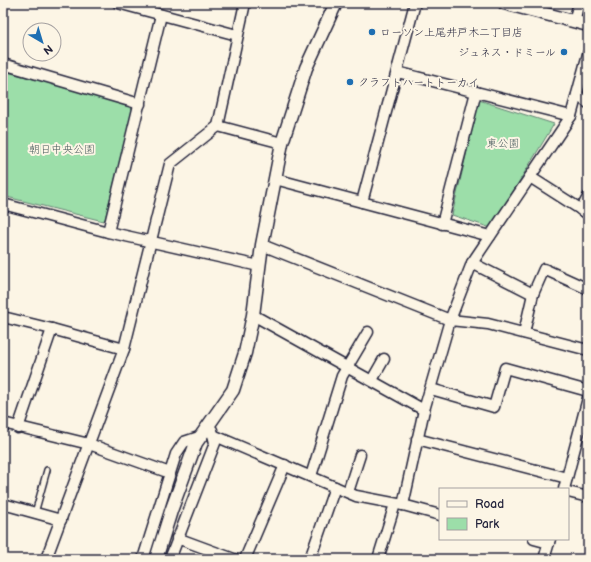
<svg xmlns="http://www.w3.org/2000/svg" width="591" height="562" font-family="'Balsamiq Sans','Klee One',sans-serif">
<rect width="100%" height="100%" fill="#fcf5e5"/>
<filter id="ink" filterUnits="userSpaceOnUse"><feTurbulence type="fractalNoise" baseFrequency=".025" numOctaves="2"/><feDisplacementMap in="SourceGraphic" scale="8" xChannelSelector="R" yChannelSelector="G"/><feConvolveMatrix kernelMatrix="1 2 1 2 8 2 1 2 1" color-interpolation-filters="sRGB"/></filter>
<g filter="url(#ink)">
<g fill="#9cdea9" stroke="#5f8072">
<path d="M3 71 130 104 133 109 105 219 103 221 3 196Z"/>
<path d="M479 100 554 124 491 228 452 215Z"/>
</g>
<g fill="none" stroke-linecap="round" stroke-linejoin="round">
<defs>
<path id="service" d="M35 513 47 470"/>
<g id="minor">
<path d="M118 3 237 35"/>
<path d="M245 3 218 126 282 143"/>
<path d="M574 21 579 3"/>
<path d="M3 64 140 104"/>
<path d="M397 72 571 116"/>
<path d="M577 95 588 103"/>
<path d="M530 177 588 214"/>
<path d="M275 179 490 236"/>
<path d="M362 202 415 3"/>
<path d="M3 204 108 232 259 266"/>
<path d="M581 210 588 197"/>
<path d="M442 224 476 92"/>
<path d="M108 232 161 15"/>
<path d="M262 245 450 320 488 324 588 350"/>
<path d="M472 263 533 294"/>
<path d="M253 315 424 410"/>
<path d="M3 317 52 329"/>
<path d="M524 333 533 294 544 269 588 289"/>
<path d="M372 380 384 359"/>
<path d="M431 389 494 407 505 368 588 391"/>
<path d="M3 423 89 444 170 473"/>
<path d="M18 428 52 329 124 349"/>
<path d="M213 435 356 496 403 505 440 515"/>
<path d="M417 439 567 478"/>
<path d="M311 476 342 376 368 332"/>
<path d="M564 489 588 398"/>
<path d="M348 492 360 455"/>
<path d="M568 492 588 497"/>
<path d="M3 504 61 520"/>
<path d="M403 505 424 410 450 320 472 263 571 116 588 54"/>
<path d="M177 538 234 559"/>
<path d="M534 539 549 543"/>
<path d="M46 559 124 349 170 164 218 126"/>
<path d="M143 559 176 454 184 442 202 436"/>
<path d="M170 559 215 443 212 430"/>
<path d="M245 559 285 465"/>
<path d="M310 559 335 487"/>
<path d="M378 559 395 504"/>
<path d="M544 559 550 539"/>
</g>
<g id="tertiary">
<path d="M504 3 588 25"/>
<path d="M156 559 171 511 196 443 233 390 245 353 253 315 262 245 282 143 306 68 336 3"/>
</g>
</defs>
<use href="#service" stroke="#22223b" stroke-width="8"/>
<use href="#minor" stroke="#22223b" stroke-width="13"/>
<use href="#tertiary" stroke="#22223b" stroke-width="15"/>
<use href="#service" stroke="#fcf5e5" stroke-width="5"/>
<use href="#minor" stroke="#fcf5e5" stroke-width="10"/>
<use href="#tertiary" stroke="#fcf5e5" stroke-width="12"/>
</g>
</g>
<g fill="#1f6fb2" stroke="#fcf5e5" stroke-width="1.5">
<circle cx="372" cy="32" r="4"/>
<circle cx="564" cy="52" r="4"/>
<circle cx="350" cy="82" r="4"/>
</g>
<g text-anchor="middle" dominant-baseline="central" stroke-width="4" stroke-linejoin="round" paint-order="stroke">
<g font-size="11" fill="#22223b" stroke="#fcf5e5" text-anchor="start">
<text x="380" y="32">ローソン上尾井戸木二丁目店</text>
<text x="556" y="52" text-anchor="end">ジュネス・ドミール</text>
<text x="358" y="82">クラフトハートトーカイ</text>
</g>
<g font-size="11" fill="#475a5c" stroke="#fcf5e5">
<text x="503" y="143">東公園</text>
<text x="62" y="149">朝日中央公園</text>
</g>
</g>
<rect width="591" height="562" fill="none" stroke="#fcf5e5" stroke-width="16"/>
<rect x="8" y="8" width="575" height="546" fill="none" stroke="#22223b" stroke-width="1.5" filter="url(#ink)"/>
<rect x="439" y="488" width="130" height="52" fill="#fcf5e5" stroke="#a5a1a1"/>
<rect x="447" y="501" width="20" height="6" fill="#fcf5e5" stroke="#a5a1a1"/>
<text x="475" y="508" font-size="12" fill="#22223b">Road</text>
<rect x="447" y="518" width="20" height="12" fill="#9cdea9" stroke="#a5a1a1"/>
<text x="475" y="528" font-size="12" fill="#22223b">Park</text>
<g transform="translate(42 42) rotate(142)"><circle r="19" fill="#fcf5e5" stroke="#a5a1a1"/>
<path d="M0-3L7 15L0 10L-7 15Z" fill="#1f6fb2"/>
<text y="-6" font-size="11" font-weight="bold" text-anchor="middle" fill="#22223b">N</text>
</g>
</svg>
